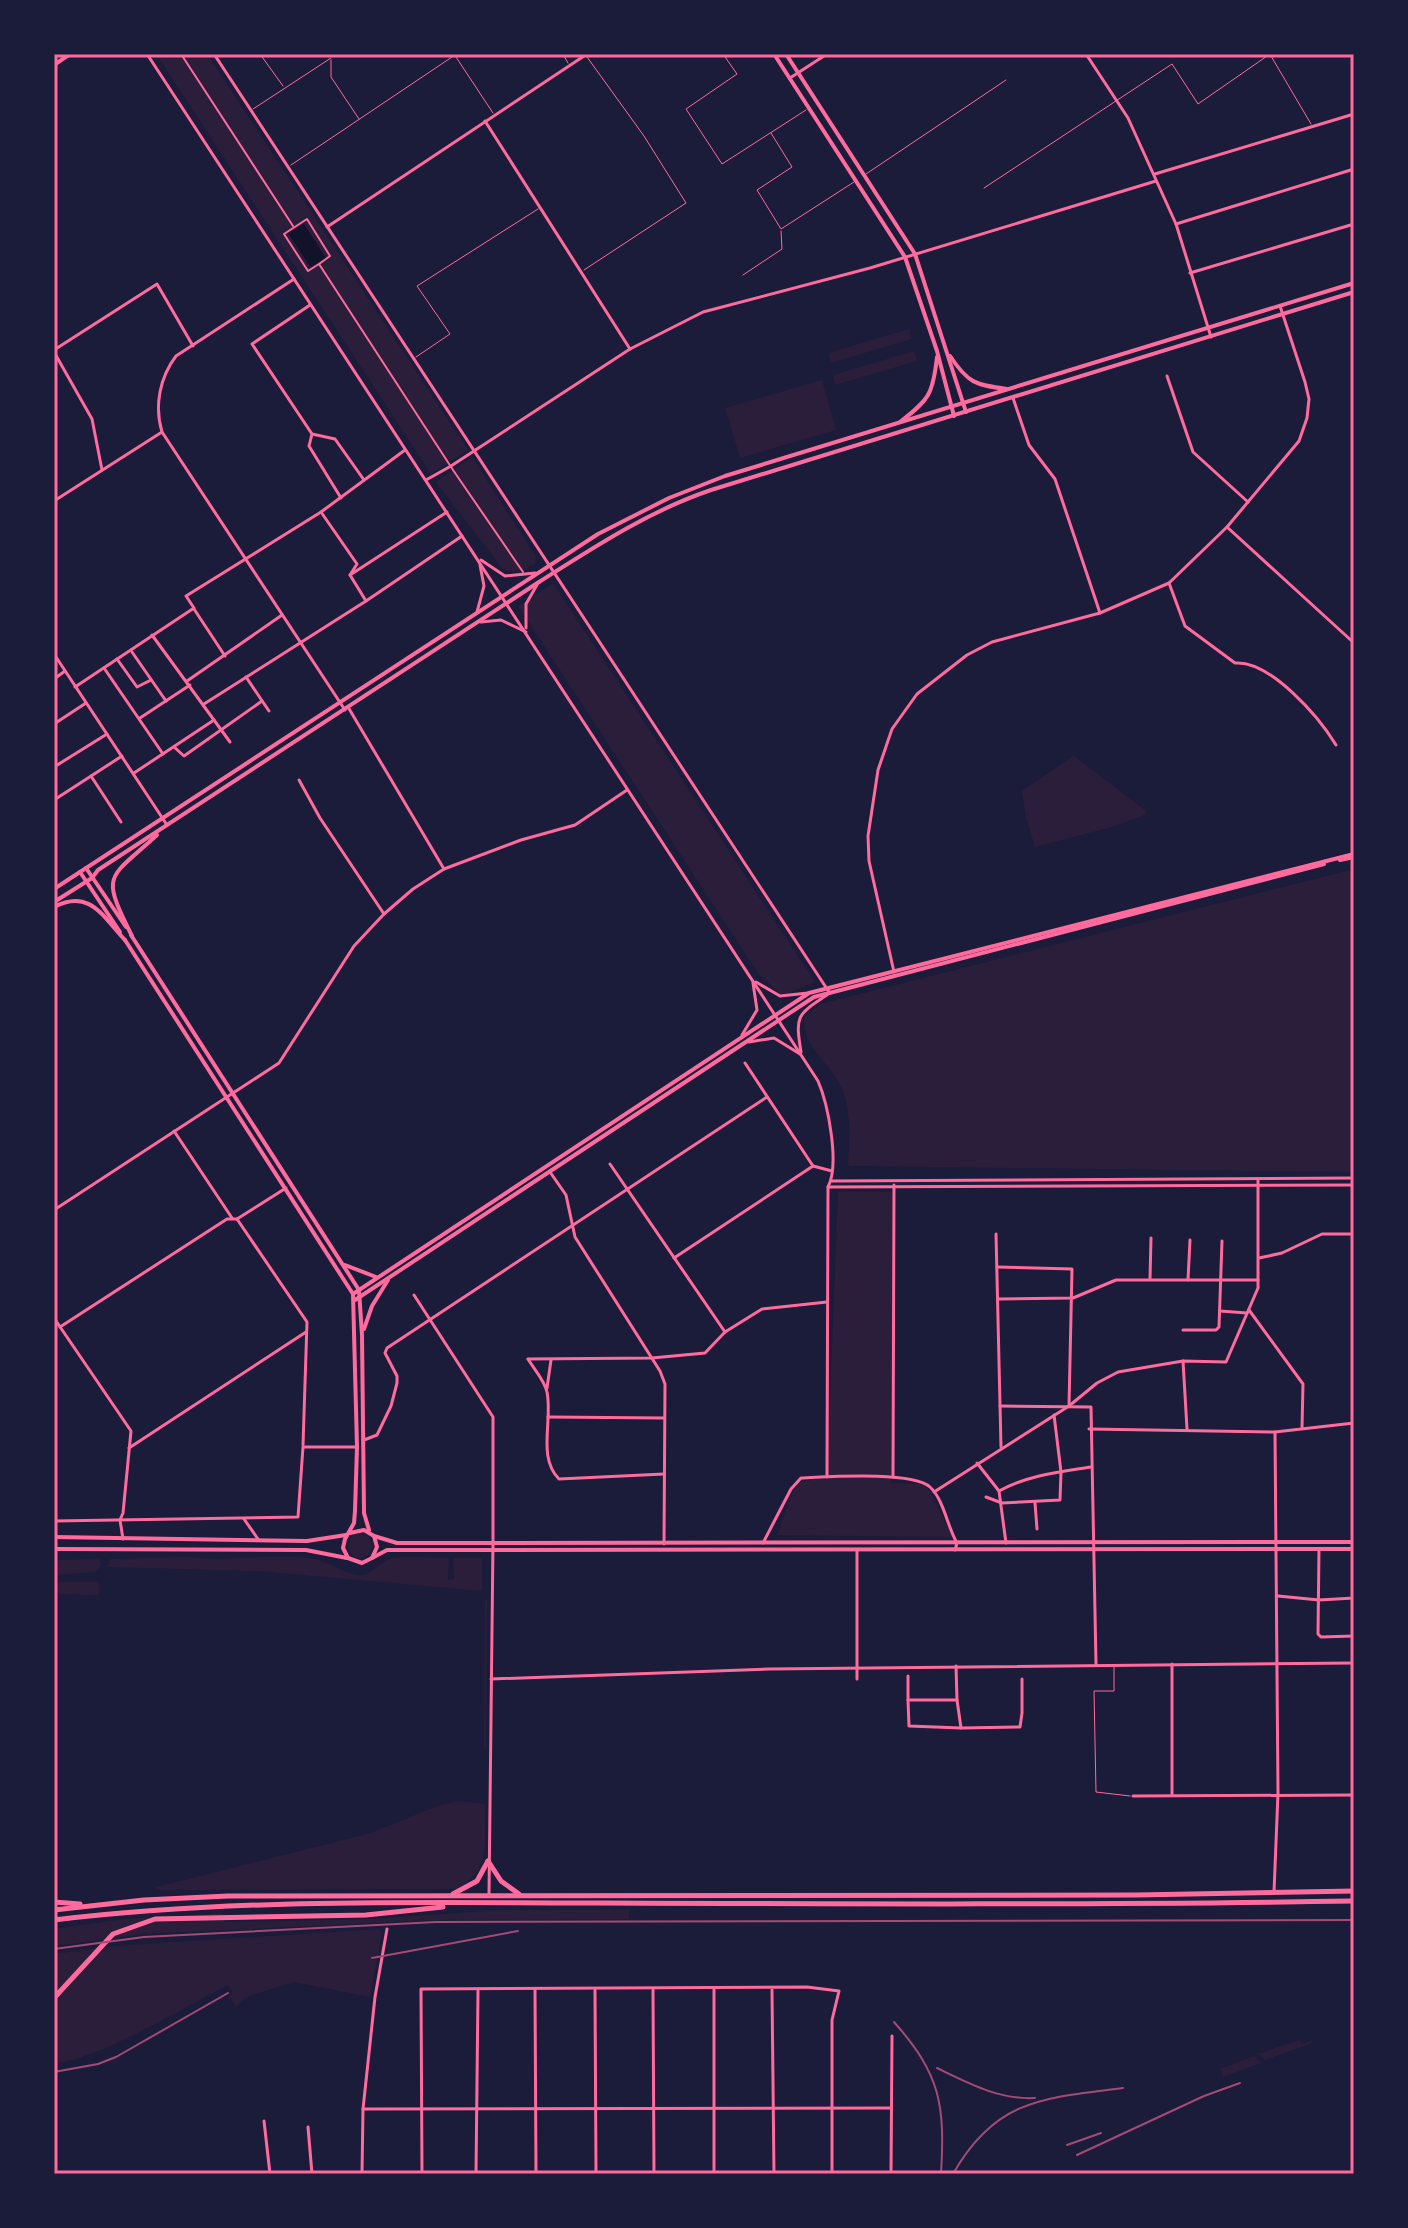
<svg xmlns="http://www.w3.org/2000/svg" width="1408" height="2228" font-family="Helvetica,sans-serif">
<rect width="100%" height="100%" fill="#1b1b3a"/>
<g fill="#2a1e3b">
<path d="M156 54H207L468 450 431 474Z"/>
<path d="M909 329 912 339 831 363 828 353Z"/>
<path d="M914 351 917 361 835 385 833 375Z"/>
<path d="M822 380 836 430 740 458 725 408Z"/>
<path d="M472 457 536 557 535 563C524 571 515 575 502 568L436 482Z"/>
<path d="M553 583 815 982 789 993 780 994 758 973 518 606Z"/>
<path d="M1074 756 1146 811 1145 815 1112 827 1035 847 1026 818 1022 791Z"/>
<path d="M1354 869V1172L848 1166C849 1139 852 1114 842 1089 831 1063 802 1047 804 1017L820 1004Z"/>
<path d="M838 1192H894L891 1483 926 1484 953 1537 777 1535 796 1483 827 1477Z"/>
<circle cx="360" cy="1546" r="12"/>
<path d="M186 1557C227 1562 268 1554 309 1558 327 1560 345 1575 361 1575 375 1574 381 1560 393 1558 411 1556 431 1558 449 1558L448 1580 454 1579 453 1558H482V1591L258 1571 108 1567 110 1559Z"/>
<path d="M99 1559 101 1566 95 1572 54 1575V1560Z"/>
<path d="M54 1582H97L100 1585 99 1595 54 1594Z"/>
<path d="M485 1600H487L486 1748H484Z"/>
<path d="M458 1801 485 1804C484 1840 493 1871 456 1889L163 1890 153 1888 371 1833 437 1806Z"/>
<path d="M498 1910H629V1919L436 1920 144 1934 54 1946V1929L124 1919 223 1913 224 1922 371 1919Z"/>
<path d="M378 1929 382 1932 378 1956 371 1957V1960L377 1959 370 1997 294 1982 246 1997 236 2007 229 1996 233 1993 228 1985C184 2007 99 2060 54 2063V1954L114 1946Z"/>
<path d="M1299 2040 1302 2044 1312 2040 1313 2043 1265 2060 1258 2054Z"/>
<path d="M1251 2057H1256L1261 2063 1223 2077 1220 2069Z"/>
</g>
<path fill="#12122b" d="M304 224 326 258 310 267 288 233Z"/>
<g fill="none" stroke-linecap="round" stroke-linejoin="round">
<g stroke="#ff6b9d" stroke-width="1">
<path d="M260 54 283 86"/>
<path d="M563 54 568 63"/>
<path d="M723 54 737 74 686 109 722 164 806 110"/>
<path d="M1271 56 1311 124"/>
<path d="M456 57 493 113"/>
<path d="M331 60V77L359 119"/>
<path d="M253 109 331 58"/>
<path d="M771 133 792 167 757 190 781 229 854 182"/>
<path d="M291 165 455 55"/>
<path d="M866 174 1006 80"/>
<path d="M984 188 1172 64 1198 104 1270 54"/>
<path d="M584 270 686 203 644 136 587 57"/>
<path d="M743 275 782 249 781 231"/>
<path d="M416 357 450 334 417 286 538 209"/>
<path d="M1114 1667V1691H1094L1096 1792 1130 1796"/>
</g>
<g stroke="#ff6b9d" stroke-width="2">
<path d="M181 54 293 226"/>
<path d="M319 264 308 271 284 234 307 219 330 256 319 264 453 470 523 572"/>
</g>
<g stroke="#ff6b9d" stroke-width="3">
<path d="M1086 54 1128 118 1176 224 1211 337"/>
<path d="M790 78 827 54"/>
<path d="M485 121 630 349"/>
<path d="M1155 174 1354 114"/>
<path d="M1176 224 1354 169"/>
<path d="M327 227 587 54"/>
<path d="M1190 273 1354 224"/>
<path d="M294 279 176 356C160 377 154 406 162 432L345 710"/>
<path d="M310 305 252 344 312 434 335 439 364 480"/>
<path d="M54 350 157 284 193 346"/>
<path d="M54 352 92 419 102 470"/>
<path d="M1167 376 1193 452 1248 502"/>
<path d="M1013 398 1029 445 1055 479 1100 613"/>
<path d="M312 434 309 446 341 498"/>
<path d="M426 480 451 466 630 349 703 312 870 268 1156 181"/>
<path d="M54 501 162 432"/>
<path d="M321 512 357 564 350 575 366 601"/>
<path d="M1227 527 1354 643"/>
<path d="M350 575 447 512"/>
<path d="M1169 583 1185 626 1235 663C1270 660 1319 717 1336 745"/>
<path d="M194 609 225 656"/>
<path d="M152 635 230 742"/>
<path d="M132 652 166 701"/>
<path d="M54 654 167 825"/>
<path d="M117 659 137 687 151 680"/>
<path d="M104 668 163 754"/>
<path d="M246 677 269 711"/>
<path d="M54 679 65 671"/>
<path d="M187 681 282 615"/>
<path d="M75 687 194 608 186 596 321 512 405 450"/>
<path d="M204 704 366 601 462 536"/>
<path d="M348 707 444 869"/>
<path d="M140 718 190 685"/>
<path d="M54 724 86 703"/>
<path d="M174 747 184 756 262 701"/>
<path d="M54 767 107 734"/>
<path d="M134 773 214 720"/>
<path d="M91 776 121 822"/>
<path d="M299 780 320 818 384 914"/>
<path d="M54 800 122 756"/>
<path d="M894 972 869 861 868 836 878 770 892 729 917 694 967 655 992 642 1100 613 1169 583 1227 527 1299 441 1307 418 1309 399 1305 382 1280 306"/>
<path d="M745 1063 813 1166 832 1171"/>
<path d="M174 1131 232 1218"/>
<path d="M610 1164 725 1332"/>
<path d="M550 1172 566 1195 575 1237 660 1371 665 1384 664 1544"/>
<path d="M54 1210 279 1063 354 946 384 914 413 889 444 869 521 840 575 825 627 790"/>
<path d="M237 1219 307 1322 303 1445"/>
<path d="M996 1234 1001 1447"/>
<path d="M674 1258 813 1166"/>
<path d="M1259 1258 1282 1253 1322 1234H1354"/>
<path d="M997 1267 1072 1269 1069 1406"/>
<path d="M1150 1279 1151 1238"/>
<path d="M1188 1280 1190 1240"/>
<path d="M414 1295 493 1417V1542"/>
<path d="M998 1299 1073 1298 1116 1280H1258"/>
<path d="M1249 1310 1303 1384 1302 1428"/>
<path d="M1220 1311 1247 1313"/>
<path d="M54 1318 131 1431 123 1513 120 1520 123 1539"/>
<path d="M60 1327 227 1219H237L286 1188"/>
<path d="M1183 1330H1216L1219 1327 1222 1241"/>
<path d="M528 1359 652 1358 705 1353 725 1332 762 1309 827 1302"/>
<path d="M528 1359C534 1369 545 1381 547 1392 553 1420 537 1457 559 1479L664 1474"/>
<path d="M547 1388 551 1360"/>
<path d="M1000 1406 1091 1407 1096 1664"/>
<path d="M548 1417 664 1418"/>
<path d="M1089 1429 1275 1432 1354 1423"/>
<path d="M1187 1429 1183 1361 1226 1362 1258 1288V1179"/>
<path d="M364 1440 377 1435 391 1406 397 1383V1376L385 1353 387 1348 767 1097"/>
<path d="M129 1448 306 1332"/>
<path d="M977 1463 999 1491"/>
<path d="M934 1492 1069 1406 1097 1383 1118 1372 1183 1361"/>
<path d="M986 1497 1002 1503 1060 1500 1061 1472 1054 1415"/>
<path d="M1035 1503 1037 1529"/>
<path d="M244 1519 258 1539"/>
<path d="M54 1521 298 1517 303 1447H357"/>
<path d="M1006 1543 999 1491C1028 1475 1059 1472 1091 1467"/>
<path d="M1319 1549 1318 1634 1321 1637 1354 1636"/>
<path d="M1278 1596 1319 1600 1354 1598"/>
<path d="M1172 1664V1795"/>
<path d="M956 1666 957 1700 961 1728 1020 1727 1022 1713V1679"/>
<path d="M857 1679V1551"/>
<path d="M908 1700V1676"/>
<path d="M957 1700H908L909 1726 961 1728"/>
<path d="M1133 1796 1354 1795"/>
<path d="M1274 1892 1278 1793 1275 1432"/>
<path d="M535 1990 536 2174"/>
<path d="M595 1990 596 2174"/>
<path d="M653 1990 654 2174"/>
<path d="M772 1990 774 2174"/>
<path d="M363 2109 891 2108"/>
<path d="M264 2121 270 2174"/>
<path d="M308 2127 312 2174"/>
<path d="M362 2174 363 2109 375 1997 387 1929"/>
<path d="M422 2174 421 1989 807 1987 839 1991 832 2020V2174"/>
<path d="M476 2174 478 1991"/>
<path d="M714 2174V1989"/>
<path d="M891 2174 892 2036"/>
</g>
<g stroke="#ff6b9d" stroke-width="3">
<path d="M147 54 818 1081C828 1104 840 1164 828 1187L827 1477"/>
<path d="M214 54 829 992"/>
<path d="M481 560 505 576 535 573"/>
<path d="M477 612 484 586 480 565"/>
<path d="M481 622 501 620 526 632"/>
<path d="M526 628V604L538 583"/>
<path d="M756 982 780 996 808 993"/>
<path d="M742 1035 757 1010 753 983"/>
<path d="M749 1042 774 1038 800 1054"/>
<path d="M801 1052C795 1015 797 1015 827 995"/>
<path d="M832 1181 1354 1178"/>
<path d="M828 1187 1354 1185"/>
<path d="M893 1477 894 1185"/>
<path d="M763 1543 791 1489 801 1478C827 1477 912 1471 930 1487 944 1500 947 1526 957 1543L955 1550"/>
<path d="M491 1679 770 1669 1354 1663"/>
<path d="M489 1894 493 1542"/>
</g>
<g stroke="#ff6b9d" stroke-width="4">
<path d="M54 54H55"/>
<path d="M774 54 905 257 937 351 954 416"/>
<path d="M786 54 915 254 966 412"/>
<path d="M54 65 70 54"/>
<path d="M950 356C968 383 975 385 1007 389"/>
<path d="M900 422C929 400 933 394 937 357"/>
<path d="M1340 860 1354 857"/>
<path d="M86 868 126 927"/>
<path d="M80 872 120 932"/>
<path d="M131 935 359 1290 362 1335 364 1513 369 1530"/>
<path d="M125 940 353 1294 357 1447 355 1511 354 1523 345 1539 343 1548 348 1558 362 1563 372 1558 377 1547 374 1536 364 1530 350 1533"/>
<path d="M345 1265 376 1277"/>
<path d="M353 1294 809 993 1354 854"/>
<path d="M355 1300 814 997 1324 864"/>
<path d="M364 1329 372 1306 388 1280"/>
<path d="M374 1536 397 1543 1354 1542"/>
<path d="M54 1537 307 1541 346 1535"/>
<path d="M54 1549 306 1550 347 1558"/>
<path d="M372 1558 387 1550H396L1354 1549"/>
</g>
<g stroke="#ff6b9d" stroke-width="4">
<path d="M54 889 598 534 669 498 725 476 1354 283"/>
<path d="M54 902 92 878 98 870 539 582C594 547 649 511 711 490L1354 292"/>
<path d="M54 907C90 888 103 917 125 940"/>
<path d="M132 936C100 872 108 880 157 835"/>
</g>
<g stroke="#ff6b9d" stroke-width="5">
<path d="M488 1861 501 1881 519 1894"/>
<path d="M453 1894 477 1881 488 1861"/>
<path d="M54 1902 80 1904"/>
<path d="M54 1910 144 1900 228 1896 1136 1895 1354 1891"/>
<path d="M54 1920C235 1898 420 1903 602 1903 853 1904 1103 1905 1354 1901"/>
<path d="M54 1998 113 1934 155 1919 366 1915 443 1907"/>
</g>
<g stroke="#a44b75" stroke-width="2">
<path d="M54 1949 144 1937 436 1922 1354 1920"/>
<path d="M372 1958 518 1931"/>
<path d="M894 2022C941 2075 945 2105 941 2174"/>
<path d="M937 2068C968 2083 999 2100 1035 2098"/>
<path d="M54 2072 98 2064 116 2057 228 1993"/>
<path d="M1067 2145 1101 2133"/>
<path d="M1077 2155 1204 2096 1240 2083"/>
<path d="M953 2174C996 2098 1045 2098 1123 2088"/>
</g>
</g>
<rect width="1408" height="2228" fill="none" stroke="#1b1b3a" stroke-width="112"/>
<rect x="56" y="56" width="1296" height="2116" fill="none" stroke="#ff6b9d" stroke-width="3"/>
</svg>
